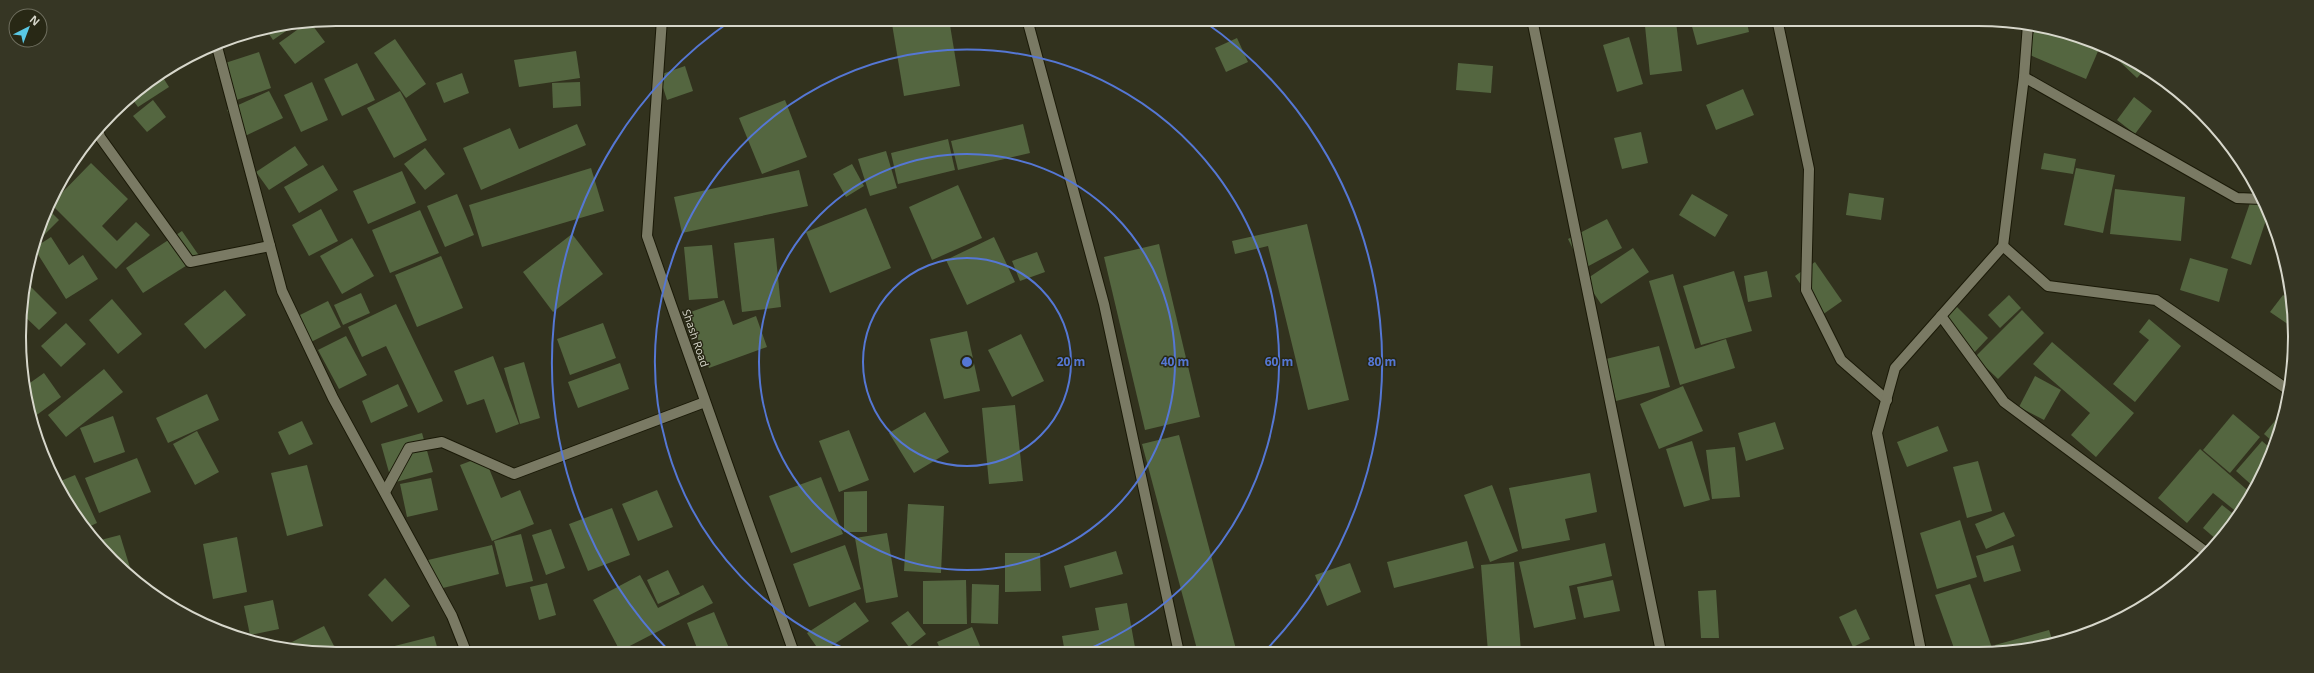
<svg xmlns="http://www.w3.org/2000/svg" width="2314" height="673" font-family="'Open Sans',sans-serif">
<rect width="100%" height="100%" fill="#32321e"/>
<g fill="#546640">
<path d="M397 19H417L399 26Z"/>
<path d="M924 19H949L960 86 904 96 892 24Z"/>
<path d="M1690 19H1746L1749 32 1697 45Z"/>
<path d="M308 22H310L325 42 295 64 279 43Z"/>
<path d="M1676 22 1682 71 1650 75 1645 26Z"/>
<path d="M298 23 273 40 265 28 275 25Z"/>
<path d="M2037 25 2056 30 2099 49 2086 79 2025 53Z"/>
<path d="M234 37 222 45 220 42Z"/>
<path d="M1629 37 1643 84 1617 92 1603 45Z"/>
<path d="M1237 38 1248 62 1226 72 1215 48Z"/>
<path d="M395 39 426 84 406 98 374 53Z"/>
<path d="M576 51 580 78 519 87 514 60Z"/>
<path d="M259 52 271 88 228 103 216 66Z"/>
<path d="M2124 56 2146 68 2137 78 2119 61Z"/>
<path d="M357 63 375 100 342 116 324 79Z"/>
<path d="M1458 63 1493 66 1491 93 1456 90Z"/>
<path d="M685 66 693 91 667 100 659 75Z"/>
<path d="M462 73 469 93 444 103 436 83Z"/>
<path d="M162 76 169 87 138 107 130 96Z"/>
<path d="M312 82 328 120 301 132 284 95Z"/>
<path d="M580 82 581 106 553 108 552 83Z"/>
<path d="M1743 89 1754 115 1716 130 1706 105Z"/>
<path d="M269 91 283 118 241 138 227 110Z"/>
<path d="M400 91 427 140 394 158 367 108Z"/>
<path d="M2134 97 2152 111 2135 134 2117 120Z"/>
<path d="M153 100 166 117 147 132 133 116Z"/>
<path d="M785 100 807 157 762 174 739 118Z"/>
<path d="M577 124 586 145 481 190 463 148 510 128 519 149Z"/>
<path d="M1023 124 1030 153 958 170 951 141Z"/>
<path d="M1641 132 1648 163 1622 169 1614 138Z"/>
<path d="M948 139 955 170 898 184 891 153Z"/>
<path d="M295 146 308 165 269 190 256 172Z"/>
<path d="M425 148 445 174 425 190 404 164Z"/>
<path d="M886 151 897 188 870 196 858 159Z"/>
<path d="M2044 153 2076 159 2073 174 2041 169Z"/>
<path d="M91 163 128 199 102 226 117 241 136 222 150 235 116 269 51 204Z"/>
<path d="M852 164 864 186 846 197 833 174Z"/>
<path d="M323 165 338 190 299 213 284 187Z"/>
<path d="M591 168 604 211 482 247 469 205Z"/>
<path d="M2076 168 2115 175 2103 233 2064 225Z"/>
<path d="M799 170 808 206 682 233 674 197Z"/>
<path d="M402 171 416 203 368 224 353 191Z"/>
<path d="M958 185 982 238 932 260 909 207Z"/>
<path d="M2115 189 2185 197 2181 241 2110 234Z"/>
<path d="M1849 193 1884 198 1881 220 1846 215Z"/>
<path d="M457 194 474 235 445 247 427 206Z"/>
<path d="M1692 194 1728 215 1715 237 1679 215Z"/>
<path d="M2251 200 2266 206 2269 211 2251 265 2231 258Z"/>
<path d="M47 208 59 220 36 243 35 241Z"/>
<path d="M866 208 891 268 830 293 806 232Z"/>
<path d="M321 209 338 241 309 256 292 225Z"/>
<path d="M420 210 439 253 390 273 372 230Z"/>
<path d="M1607 219 1622 248 1583 269 1568 239Z"/>
<path d="M1307 224 1349 400 1308 410 1268 246 1235 254 1232 241Z"/>
<path d="M182 231 200 257 143 293 126 268Z"/>
<path d="M572 234 603 274 553 312 523 272Z"/>
<path d="M51 237 69 265 83 255 98 279 66 299 34 248Z"/>
<path d="M994 237 1015 282 967 305 946 260Z"/>
<path d="M352 238 374 276 342 294 320 256Z"/>
<path d="M774 238 781 307 742 312 734 243Z"/>
<path d="M1159 244 1200 417 1145 430 1104 257Z"/>
<path d="M712 245 718 298 689 300 684 247Z"/>
<path d="M1633 248 1649 272 1601 304 1585 280Z"/>
<path d="M1037 252 1045 272 1020 281 1012 261Z"/>
<path d="M441 256 463 308 417 327 395 275Z"/>
<path d="M2190 258 2228 269 2219 302 2180 290Z"/>
<path d="M1815 262 1842 301 1822 315 1795 276Z"/>
<path d="M1734 271 1752 331 1701 345 1683 286Z"/>
<path d="M1767 271 1772 297 1748 302 1744 276Z"/>
<path d="M1673 274 1695 349 1726 339 1735 368 1680 385 1649 281Z"/>
<path d="M25 281 57 313 39 330 20 312Z"/>
<path d="M225 290 246 315 205 349 184 324Z"/>
<path d="M361 293 370 313 343 325 334 305Z"/>
<path d="M2009 295 2021 308 2000 328 1988 315Z"/>
<path d="M2283 295 2292 301 2293 319 2289 325 2270 312Z"/>
<path d="M112 299 142 334 118 354 89 320Z"/>
<path d="M724 300 733 325 756 316 767 347 709 368 688 313Z"/>
<path d="M328 301 341 327 309 343 296 317Z"/>
<path d="M396 304 443 401 418 413 386 346 362 357 348 327Z"/>
<path d="M1955 305 1988 338 1972 355 1938 322Z"/>
<path d="M2022 310 2044 333 1998 379 1975 357Z"/>
<path d="M2149 319 2181 346 2135 402 2113 384 2149 340 2139 332Z"/>
<path d="M66 323 86 344 61 367 41 346Z"/>
<path d="M603 323 616 358 570 375 557 339Z"/>
<path d="M967 331 980 391 944 399 930 339Z"/>
<path d="M1021 334 1044 381 1012 397 988 350Z"/>
<path d="M346 336 367 375 339 389 318 350Z"/>
<path d="M2052 342 2134 413 2096 457 2071 435 2090 413 2033 364Z"/>
<path d="M1659 346 1670 387 1616 401 1606 359Z"/>
<path d="M493 356 519 424 496 433 484 399 467 405 454 371Z"/>
<path d="M524 362 540 418 520 424 504 368Z"/>
<path d="M620 363 629 389 578 408 568 382Z"/>
<path d="M104 369 123 392 66 437 48 415Z"/>
<path d="M44 373 61 397 34 417 29 409 27 385Z"/>
<path d="M2035 376 2061 390 2044 420 2019 407Z"/>
<path d="M398 384 408 406 371 423 362 401Z"/>
<path d="M1683 386 1703 431 1659 449 1640 404Z"/>
<path d="M207 394 219 420 168 443 156 418Z"/>
<path d="M1015 405 1023 481 989 484 982 408Z"/>
<path d="M2284 410 2273 442 2264 434Z"/>
<path d="M925 412 949 452 914 473 889 433Z"/>
<path d="M2233 414 2260 437 2230 473 2203 450Z"/>
<path d="M113 416 125 452 94 463 80 428Z"/>
<path d="M302 421 313 444 289 455 278 432Z"/>
<path d="M1775 422 1784 449 1746 461 1738 433Z"/>
<path d="M1938 426 1948 451 1907 467 1897 442Z"/>
<path d="M849 430 869 480 839 492 819 441Z"/>
<path d="M197 431 219 472 195 485 173 444Z"/>
<path d="M422 433 433 472 392 483 381 444Z"/>
<path d="M1179 435 1237 653H1198L1142 444Z"/>
<path d="M1692 441 1710 500 1684 507 1666 449Z"/>
<path d="M2262 441 2270 448 2255 488 2236 471Z"/>
<path d="M1735 447 1740 497 1712 499 1706 450Z"/>
<path d="M2200 449 2253 495 2238 513 2213 493 2187 523 2158 498Z"/>
<path d="M484 456 501 498 520 490 534 524 492 541 460 465Z"/>
<path d="M137 458 151 492 99 513 85 478Z"/>
<path d="M1978 461 1992 511 1967 518 1953 467Z"/>
<path d="M307 465 323 526 287 536 271 473Z"/>
<path d="M1590 473 1597 512 1565 519 1570 540 1522 549 1509 488Z"/>
<path d="M75 475 97 523 84 529 56 483Z"/>
<path d="M821 477 843 534 791 553 769 496Z"/>
<path d="M431 478 438 510 407 517 400 484Z"/>
<path d="M1492 485 1518 551 1490 562 1464 495Z"/>
<path d="M657 490 673 527 638 541 622 504Z"/>
<path d="M867 491V532H844V492Z"/>
<path d="M908 504 944 506 941 573 904 571Z"/>
<path d="M2222 505 2236 516 2216 539 2203 528Z"/>
<path d="M612 508 630 555 588 571 569 524Z"/>
<path d="M2004 512 2015 536 1986 549 1975 524Z"/>
<path d="M1960 520 1977 577 1937 589 1920 533Z"/>
<path d="M551 529 565 568 546 575 532 535Z"/>
<path d="M887 533 898 597 866 603 855 538Z"/>
<path d="M521 534 533 581 506 587 494 541Z"/>
<path d="M120 535 132 574 97 541Z"/>
<path d="M237 537 247 592 213 599 203 544Z"/>
<path d="M1467 541 1474 568 1394 588 1387 562Z"/>
<path d="M1605 543 1612 576 1569 586 1576 619 1534 628 1519 562Z"/>
<path d="M492 545 499 574 435 590 428 560Z"/>
<path d="M845 545 861 589 809 607 793 564Z"/>
<path d="M2013 545 2021 571 1984 582 1976 556Z"/>
<path d="M1116 551 1123 574 1070 588 1064 566Z"/>
<path d="M1005 553H1040L1041 591 1005 592Z"/>
<path d="M1514 562 1521 652H1488L1481 565Z"/>
<path d="M1350 563 1361 592 1327 606 1315 575Z"/>
<path d="M668 570 680 594 658 604 647 580Z"/>
<path d="M2178 572 2184 577 2158 593Z"/>
<path d="M640 575 658 608 703 585 713 603 620 651 593 600Z"/>
<path d="M385 578 410 606 392 622 368 595Z"/>
<path d="M966 580 967 624H923V581Z"/>
<path d="M1613 580 1620 611 1584 618 1577 587Z"/>
<path d="M547 583 556 615 539 620 530 587Z"/>
<path d="M972 584 999 585 998 624 971 623Z"/>
<path d="M1970 584 1993 651H1955L1935 595Z"/>
<path d="M1716 590 1719 638H1701L1698 591Z"/>
<path d="M273 600 279 629 250 635 244 606Z"/>
<path d="M855 602 869 621 821 653 807 633Z"/>
<path d="M1127 603 1136 653H1065L1062 636 1099 630 1095 608Z"/>
<path d="M1856 609 1870 639 1853 647 1839 617Z"/>
<path d="M908 611 926 634 909 647 891 623Z"/>
<path d="M714 612 731 653H699L687 623Z"/>
<path d="M324 626 338 654 286 649 284 646Z"/>
<path d="M972 627 983 653H942L937 642Z"/>
<path d="M2049 630 2053 642 2019 651H1997L1995 645Z"/>
<path d="M434 636 439 654H371V652Z"/>
<path d="M871 646 873 653H855Z"/>
</g>
<g fill="none" stroke-linecap="round" stroke-linejoin="round">
<defs>
<g id="street">
<path d="M1027 19 1104 304 1179 653"/>
<path d="M1532 19 1661 652"/>
<path d="M1777 19 1809 169 1806 290 1841 360 1887 400"/>
<path d="M216 43 282 291 333 398 452 616 467 654"/>
<path d="M2024 77 2237 198 2262 199"/>
<path d="M98 129 100 137 190 262 270 246"/>
<path d="M2003 246 2048 286 2156 300 2290 391"/>
<path d="M1941 316 2004 402 2206 552"/>
<path d="M385 492 409 448 442 442 514 474 705 402"/>
<path d="M1921 651 1877 433 1895 368 2003 246 2024 77 2028 24"/>
</g>
<path id="secondary" d="M662 19 647 236 794 653"/>
</defs>
<use href="#street" stroke="#1a1907" stroke-width="12"/>
<use href="#secondary" stroke="#1a1907" stroke-width="12"/>
<use href="#street" stroke="#7a7a64" stroke-width="10"/>
<use href="#secondary" stroke="#7a7a64" stroke-width="10"/>
</g>
<g fill="none" stroke="#5577d4" stroke-width="2">
<circle cx="967" cy="362" r="104"/>
<circle cx="967" cy="362" r="208"/>
<path d="M853 652A312 312 0 1 1 1081 652"/>
<path d="M671 653A415 415 0 0 1 732 20M1202 20A415 415 0 0 1 1266 650"/>
</g>
<g text-anchor="middle" dominant-baseline="central" stroke-width="3" stroke-linejoin="round" paint-order="stroke">
<g font-size="11" fill="#d7d7cb" stroke="#282815">
<text transform="translate(696 338) rotate(71)">Shash Road</text>
</g>
</g>
<path d="M0 0H2314V673H0ZM336 26H1978A310 310 0 0 1 2288 336V337A310 310 0 0 1 1978 647H336A310 310 0 0 1 26 337V336A310 310 0 0 1 336 26Z" fill="#363624" fill-rule="evenodd"/>
<path fill="none" stroke="#d7d7cb" stroke-width="2" d="M336 26H1978A310 310 0 0 1 2288 336V337A310 310 0 0 1 1978 647H336A310 310 0 0 1 26 337V336A310 310 0 0 1 336 26Z"/>
<circle cx="967" cy="362" r="6" fill="#5577d4" stroke="#282815" stroke-width="2"/>
<g font-size="12" text-anchor="middle" font-weight="bold" fill="#5577d4" stroke="#282815" stroke-width="3" stroke-linejoin="round" paint-order="stroke">
<text x="1071" y="366">20 m</text>
<text x="1175" y="366">40 m</text>
<text x="1279" y="366">60 m</text>
<text x="1382" y="366">80 m</text>
</g>
<g transform="translate(28 28) rotate(42)"><circle r="19" fill="#282815" stroke="#6e6e5e"/>
<path d="M0-3L7 15L0 10L-7 15Z" fill="#59c8e5"/>
<text y="-6" font-size="11" font-weight="bold" text-anchor="middle" fill="#d7d7cb">N</text>
</g>
</svg>
